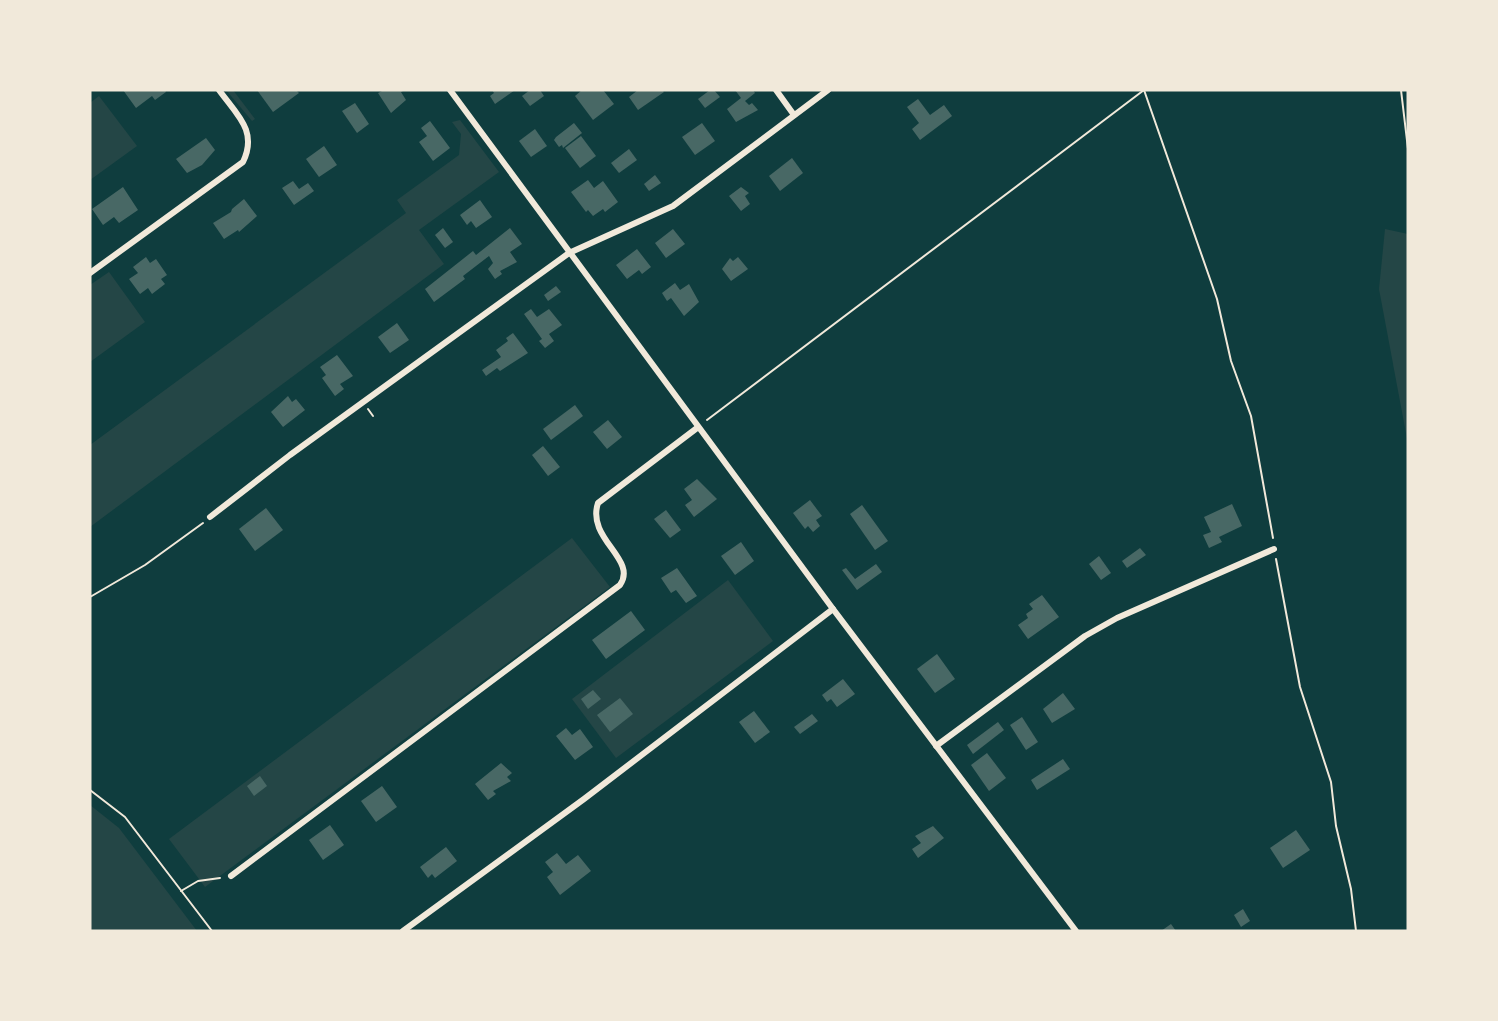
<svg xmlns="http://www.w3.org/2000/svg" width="1498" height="1021" font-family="'Noto Sans',sans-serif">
<rect width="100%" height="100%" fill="#0f3d3e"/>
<g fill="#244646">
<path d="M226 90H233L255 119 252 121Z"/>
<path d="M99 96 137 146 90 180V103Z"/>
<path d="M460 120 499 172 419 230 444 264 90 527V445L406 213 397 200 459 155 461 134 452 122Z"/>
<path d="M1385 229 1408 234V444L1379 289Z"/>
<path d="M109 272 145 322 90 362V285Z"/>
<path d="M572 538 610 587 205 887 169 839Z"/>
<path d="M728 580 773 641 616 758 572 699Z"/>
<path d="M90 805 119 828 197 931H90Z"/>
</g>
<g fill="#486865">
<path d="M123 90H165L166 92 155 100 152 96 136 108Z"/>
<path d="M257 90H296L299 93 273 112Z"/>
<path d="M384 90H405L401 92 406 100 391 113 378 93Z"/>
<path d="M492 90H515L495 104 490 96 494 93Z"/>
<path d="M530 90H540L544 96 530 106 522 96Z"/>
<path d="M582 90H603L614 104 593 120 575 96Z"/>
<path d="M638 90H662L664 92 638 110 629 97Z"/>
<path d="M710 90H714L720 97 705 108 698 99Z"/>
<path d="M735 90H753L755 93 745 101 749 105 752 103 758 110 736 122 727 109 741 98Z"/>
<path d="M918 99 930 115 944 105 952 116 920 140 912 129 919 123 907 107Z"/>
<path d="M355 103 369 124 357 133 342 111Z"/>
<path d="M430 121 450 148 433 161 419 142 427 136 421 128Z"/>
<path d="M574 123 582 133 563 148 562 145 559 147 554 140 556 137Z"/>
<path d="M702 123 715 141 695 155 682 137Z"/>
<path d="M535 129 547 146 531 157 519 141Z"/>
<path d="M581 136 596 156 580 168 565 148Z"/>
<path d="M206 138 215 150 202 165 187 173 176 159Z"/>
<path d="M324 146 337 165 319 177 306 159Z"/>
<path d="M629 149 637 160 619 173 611 163Z"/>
<path d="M792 158 803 173 780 191 769 176Z"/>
<path d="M655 175 661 183 649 191 644 184Z"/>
<path d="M588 180 594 188 603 181 618 202 605 212 603 209 593 216 588 210 586 212 571 192Z"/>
<path d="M293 181 299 189 308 183 314 191 294 205 282 188Z"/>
<path d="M123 187 138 210 119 223 114 217 103 225 92 209Z"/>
<path d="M741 187 749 193 745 196 750 204 741 211 729 196Z"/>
<path d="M244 199 257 216 239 232 238 230 224 239 213 223 231 212 232 209Z"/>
<path d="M480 200 492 217 476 228 471 221 467 225 460 215Z"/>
<path d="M443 228 453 242 445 248 435 235Z"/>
<path d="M510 228 522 244 510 252 517 262 500 271 502 274 495 279 488 269 493 263 489 256 463 276 465 279 434 302 425 289 473 251 476 255Z"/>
<path d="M673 229 685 244 666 258 655 243Z"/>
<path d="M637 249 651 267 642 274 639 270 627 279 616 265Z"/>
<path d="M146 257 150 263 156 259 167 275 161 279 165 284 152 294 148 288 140 294 129 279 138 273 133 267Z"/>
<path d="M738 257 748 269 731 281 722 269 730 258 733 261Z"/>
<path d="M675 283 680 290 689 284 699 302 684 316 671 298 667 301 662 293Z"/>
<path d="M556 286 561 292 548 301 544 295Z"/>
<path d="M531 309 537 317 549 309 562 325 549 334 554 341 545 348 539 341 542 339 524 314Z"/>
<path d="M397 323 409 340 390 353 378 337Z"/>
<path d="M513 333 528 353 500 371 497 368 486 376 482 370 501 357 496 350 508 341 506 338Z"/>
<path d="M337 355 353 376 340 384 344 389 335 396 322 378 326 375 320 367Z"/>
<path d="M288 396 292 402 296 399 305 410 283 427 271 412Z"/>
<path d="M575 405 583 416 551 440 543 429Z"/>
<path d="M608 420 622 437 607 449 593 432Z"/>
<path d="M543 446 560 467 548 476 532 455Z"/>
<path d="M697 479 717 499 694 517 685 505 692 500 684 489Z"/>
<path d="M810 500 822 516 816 520 820 526 813 532 808 526 805 529 793 513Z"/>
<path d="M1232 504 1242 526 1219 537 1222 542 1209 548 1203 535 1211 532 1204 517Z"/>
<path d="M862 505 888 541 875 550 850 514Z"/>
<path d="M266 508 283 530 255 551 239 529Z"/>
<path d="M666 510 681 530 670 538 654 519Z"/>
<path d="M741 542 754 561 735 575 721 556Z"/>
<path d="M1140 548 1146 555 1127 568 1122 561Z"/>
<path d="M1099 556 1111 573 1101 580 1089 564Z"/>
<path d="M876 564 882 572 857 590 842 570 846 568 855 579Z"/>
<path d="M677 568 697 596 686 603 676 590 671 593 661 578Z"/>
<path d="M1042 595 1059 617 1028 639 1018 625 1028 618 1026 614 1033 609 1029 604Z"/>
<path d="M631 611 645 630 606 659 592 640Z"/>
<path d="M937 654 955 679 935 693 917 669Z"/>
<path d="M843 679 855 694 837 707 831 699 827 702 822 695Z"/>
<path d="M593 690 601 699 588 709 581 699Z"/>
<path d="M1063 693 1075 709 1052 723 1043 709Z"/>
<path d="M620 698 633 714 610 732 597 715Z"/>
<path d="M754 711 770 732 755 743 739 722Z"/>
<path d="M812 714 818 721 800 734 794 727Z"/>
<path d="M1022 717 1038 742 1026 750 1010 725Z"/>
<path d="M998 722 1004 730 973 754 967 745Z"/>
<path d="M566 728 572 735 580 729 593 747 575 760 556 736Z"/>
<path d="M987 753 1006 778 989 791 971 765Z"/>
<path d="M1063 759 1070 769 1037 790 1031 780Z"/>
<path d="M501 763 512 773 507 777 511 781 493 791 496 794 488 800 475 784Z"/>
<path d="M260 776 267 786 254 796 247 786Z"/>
<path d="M382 786 397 807 376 822 361 801Z"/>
<path d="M330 825 344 845 323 860 309 840Z"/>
<path d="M933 826 944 838 918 858 912 849 921 843 915 836Z"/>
<path d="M1296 830 1310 850 1283 868 1270 848Z"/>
<path d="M446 847 457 861 435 878 432 874 428 878 420 867Z"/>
<path d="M557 853 566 864 578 855 591 871 560 895 547 877 553 872 545 862Z"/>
<path d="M1243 909 1250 921 1241 927 1234 915Z"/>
<path d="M1171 924 1176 931H1161Z"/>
</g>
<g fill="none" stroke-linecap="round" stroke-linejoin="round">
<g stroke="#f1e9da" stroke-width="2">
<path d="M1144 90 1217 299 1231 361 1251 416 1273 538"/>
<path d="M1401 90 1408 149"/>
<path d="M368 409 373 416"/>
<path d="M707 420 1144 90"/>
<path d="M1276 559 1300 687 1331 782 1336 826 1351 889 1356 931"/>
<path d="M90 597 145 565 203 523"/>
<path d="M90 790 125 817 212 931"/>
<path d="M181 891 198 881 220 878"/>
</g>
<g stroke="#f1e9da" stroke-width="6">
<path d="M450 90 833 609 1076 931"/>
<path d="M776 90 794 115"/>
<path d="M90 273 243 162C258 131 237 115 219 90"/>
<path d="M210 517 290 455 569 253 673 206 828 90"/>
<path d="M936 746 1085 636 1117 618 1274 549"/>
<path d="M231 876 620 585C638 559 586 539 598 503L697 428"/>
<path d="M403 931 584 799 833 609"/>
</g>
</g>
<rect width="1498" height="1021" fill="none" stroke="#f1e9da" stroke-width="183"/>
</svg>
